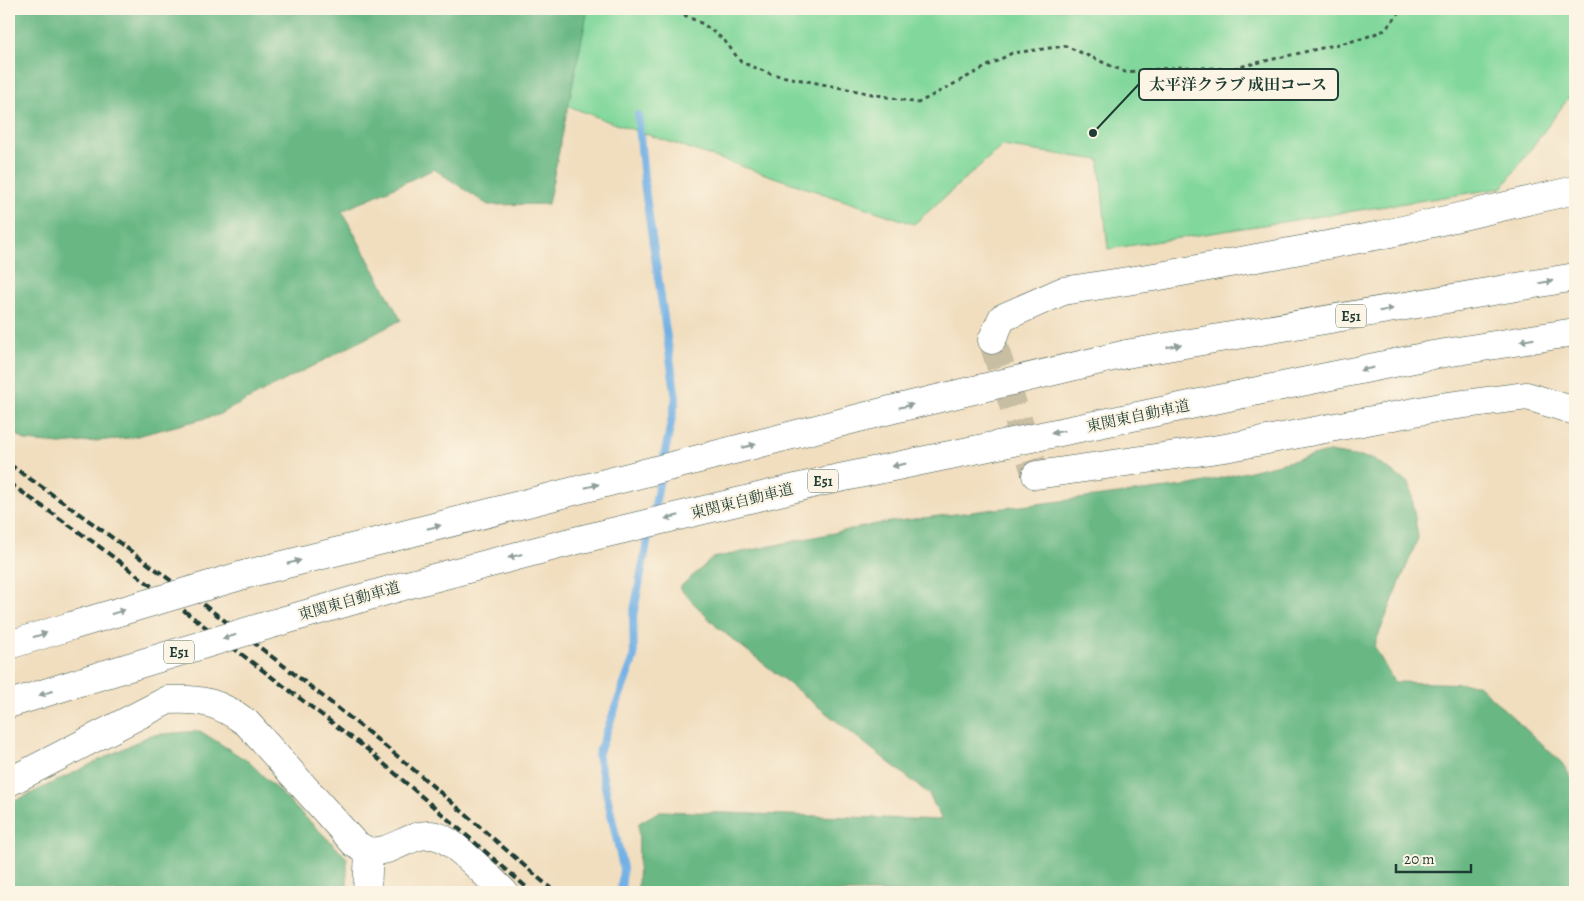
<svg xmlns="http://www.w3.org/2000/svg" width="1584" height="901" font-family="Alegreya,'Noto Serif JP',serif">
<rect width="100%" height="100%" fill="#fcf5e5"/>
<filter id="ink" filterUnits="userSpaceOnUse"><feTurbulence type="fractalNoise" baseFrequency=".02" numOctaves="2"/><feDisplacementMap in="SourceGraphic" scale="10" xChannelSelector="R" yChannelSelector="G"/><feConvolveMatrix kernelMatrix="1 2 1 2 8 2 1 2 1" color-interpolation-filters="sRGB"/></filter>
<filter id="wash" filterUnits="userSpaceOnUse"><feTurbulence type="fractalNoise" baseFrequency=".0096" numOctaves="4" result="noise"/><feDisplacementMap in="SourceGraphic" scale="20" xChannelSelector="R" yChannelSelector="G"/><feGaussianBlur stdDeviation="1.12" result="paint"/><feColorMatrix in="noise" values="0 0 0 0 0 0 0 0 0 0 0 0 0 0 0 0 0 1.4 0 .05"/><feComposite in="paint" operator="in"/></filter>
<g filter="url(#wash)">
<rect width="100%" height="100%" fill="#f1debf"/>
<path fill="#82d89c" stroke="#508a68" d="M318 9H1575V89L1502 188 1108 249 1099 160 1002 146 914 224 607 121Z"/>
<g fill="#69b884" stroke="#447a5c">
<path d="M9 9H588L548 204 488 205 434 169 342 211 401 320 218 415 129 438 60 444 26 441 9 429Z"/>
<path d="M1329 452 1373 459 1410 484 1418 538 1374 646 1394 682 1477 684 1562 763 1575 784V892H638L639 823 660 811 942 820 929 794 716 626 679 588 713 558 882 523 1192 485Z"/>
<path d="M200 731 249 762 347 858V892H9V804L151 735Z"/>
</g>
<g fill="none" stroke-linecap="round" stroke-linejoin="round">
<g stroke="#72b1e5" stroke-width="8">
<path d="M638 115 645 190 676 398 663 462"/>
<path d="M653 516 661 473"/>
<path d="M621 892 623 868 598 755 634 657 633 616 650 527"/>
</g>
</g>
</g>
<g filter="url(#ink)">
<g fill="none" stroke-linecap="round" stroke-linejoin="round">
<path stroke="#c7bea3" stroke-width="28" stroke-dasharray="28 14" stroke-linecap="butt" d="M992 340 1036 475"/>
<defs>
<g id="minor">
<path d="M992 340 1002 318 1063 291 1160 276 1381 235 1575 190"/>
<path d="M1036 475 1225 448 1441 407 1527 396 1575 411"/>
<path d="M9 782 168 700C202 698 220 703 247 723L355 844C359 846 365 850 369 851 392 855 412 830 436 836 453 839 490 879 504 892"/>
<path d="M367 892 369 851"/>
</g>
<g id="highway">
<path d="M1126 354 1575 277"/>
<path d="M1243 394 1433 355 1575 332"/>
<path d="M247 574 387 539"/>
<path d="M275 623 407 585"/>
<path d="M9 645 71 626"/>
<path d="M9 704 83 681"/>
</g>
</defs>
<use href="#minor" stroke="#3e5549" stroke-width="29"/>
<use href="#highway" stroke="#3e5549" stroke-width="29"/>
<path stroke="#3e5549" stroke-width="3" stroke-dasharray="4 4" stroke-linecap="butt" d="M679 9 682 14 703 24 724 40 741 62 771 74 918 103 1012 53 1066 46 1125 72 1183 67 1230 69 1361 39 1385 30 1402 9"/>
<use href="#minor" stroke="#fff" stroke-width="28"/>
<use href="#highway" stroke="#fff" stroke-width="28"/>
<g stroke="#1f3d34" stroke-width="4" stroke-dasharray="8 4" stroke-linecap="butt">
<path d="M9 464C133 551 256 642 374 737 436 787 495 841 555 892"/>
<path d="M9 483 96 544 368 750 532 892"/>
</g>
<defs>
<g id="highway-bridge">
<path d="M387 539 890 410 1126 354"/>
<path d="M407 585 570 542 825 481 1243 394"/>
<path d="M71 626 247 574"/>
<path d="M83 681 275 623"/>
</g>
</defs>
<use href="#highway-bridge" stroke="#3e5549" stroke-width="29" stroke-linecap="butt"/>
<use href="#highway-bridge" stroke="#fff" stroke-width="28"/>
</g>
<defs><path id="oneway-solid" d="M-6-.8H1V-3.2L6.5 0L1 3.2V.8H-6Z" transform="scale(1.25)"/></defs>
<g fill="#8f9e9a">
<use href="#oneway-solid" transform="translate(1546 282) rotate(-10)"/>
<use href="#oneway-solid" transform="translate(1386 310) rotate(-10)"/>
<use href="#oneway-solid" transform="translate(1527 340) rotate(171)"/>
<use href="#oneway-solid" transform="translate(1174 346) rotate(-10)"/>
<use href="#oneway-solid" transform="translate(1367 369) rotate(169)"/>
<use href="#oneway-solid" transform="translate(906 406) rotate(-13)"/>
<use href="#oneway-solid" transform="translate(1058 432) rotate(168)"/>
<use href="#oneway-solid" transform="translate(749 446) rotate(-14)"/>
<use href="#oneway-solid" transform="translate(899 465) rotate(168)"/>
<use href="#oneway-solid" transform="translate(592 486) rotate(-14)"/>
<use href="#oneway-solid" transform="translate(672 517) rotate(166)"/>
<use href="#oneway-solid" transform="translate(434 527) rotate(-14)"/>
<use href="#oneway-solid" transform="translate(515 556) rotate(165)"/>
<use href="#oneway-solid" transform="translate(294 562) rotate(-14)"/>
<use href="#oneway-solid" transform="translate(118 612) rotate(-17)"/>
<use href="#oneway-solid" transform="translate(40 635) rotate(-17)"/>
<use href="#oneway-solid" transform="translate(229 637) rotate(163)"/>
<use href="#oneway-solid" transform="translate(46 693) rotate(163)"/>
</g>
</g>
<g text-anchor="middle" dominant-baseline="central" stroke-width="4.5" stroke-linejoin="round" paint-order="stroke">
<g fill="#fcf5e5" stroke="#617469" stroke-width="1">
<rect x="1336" y="304.5" width="30" height="23" rx="4"/>
<rect x="808" y="469.5" width="30" height="23" rx="4"/>
<rect x="164" y="640.5" width="30" height="23" rx="4"/>
</g>
<g font-size="14" font-weight="bold" fill="#1f3d34">
<text x="1351" y="316">E51</text>
<text x="823" y="481">E51</text>
<text x="179" y="652">E51</text>
</g>
<g font-size="15" fill="#1f3d34" stroke="#fcf5e5">
<text transform="translate(1138 416) rotate(-12)">東関東自動車道</text>
<text transform="translate(742 501) rotate(-14)">東関東自動車道</text>
<text transform="translate(349 601) rotate(-16)">東関東自動車道</text>
</g>
</g>
<path fill="none" stroke="#1f3d34" stroke-width="2" d="M1093 133L1139 84"/>
<circle fill="#1f3d34" stroke="#fcf5e5" stroke-width="2" cx="1093" cy="133" r="5"/>
<rect fill="#fcf5e5" stroke="#1f3d34" stroke-width="2" x="1139" y="69" width="199" height="31" rx="5"/>
<g font-size="16" text-anchor="middle" font-weight="bold" fill="#1f3d34">
<text x="1238" y="90">太平洋クラブ 成田コース</text>
</g>
<rect width="1584" height="901" fill="none" stroke="#fcf5e5" stroke-width="30"/>
<path d="M1396 864v8h75v-8" fill="none" stroke="#1f3d34" stroke-width="2.5"/>
<text x="1404" y="864" font-size="15" fill="#1f3d34" stroke="#fcf5e5" stroke-width="4" paint-order="stroke">20 m</text>
</svg>
